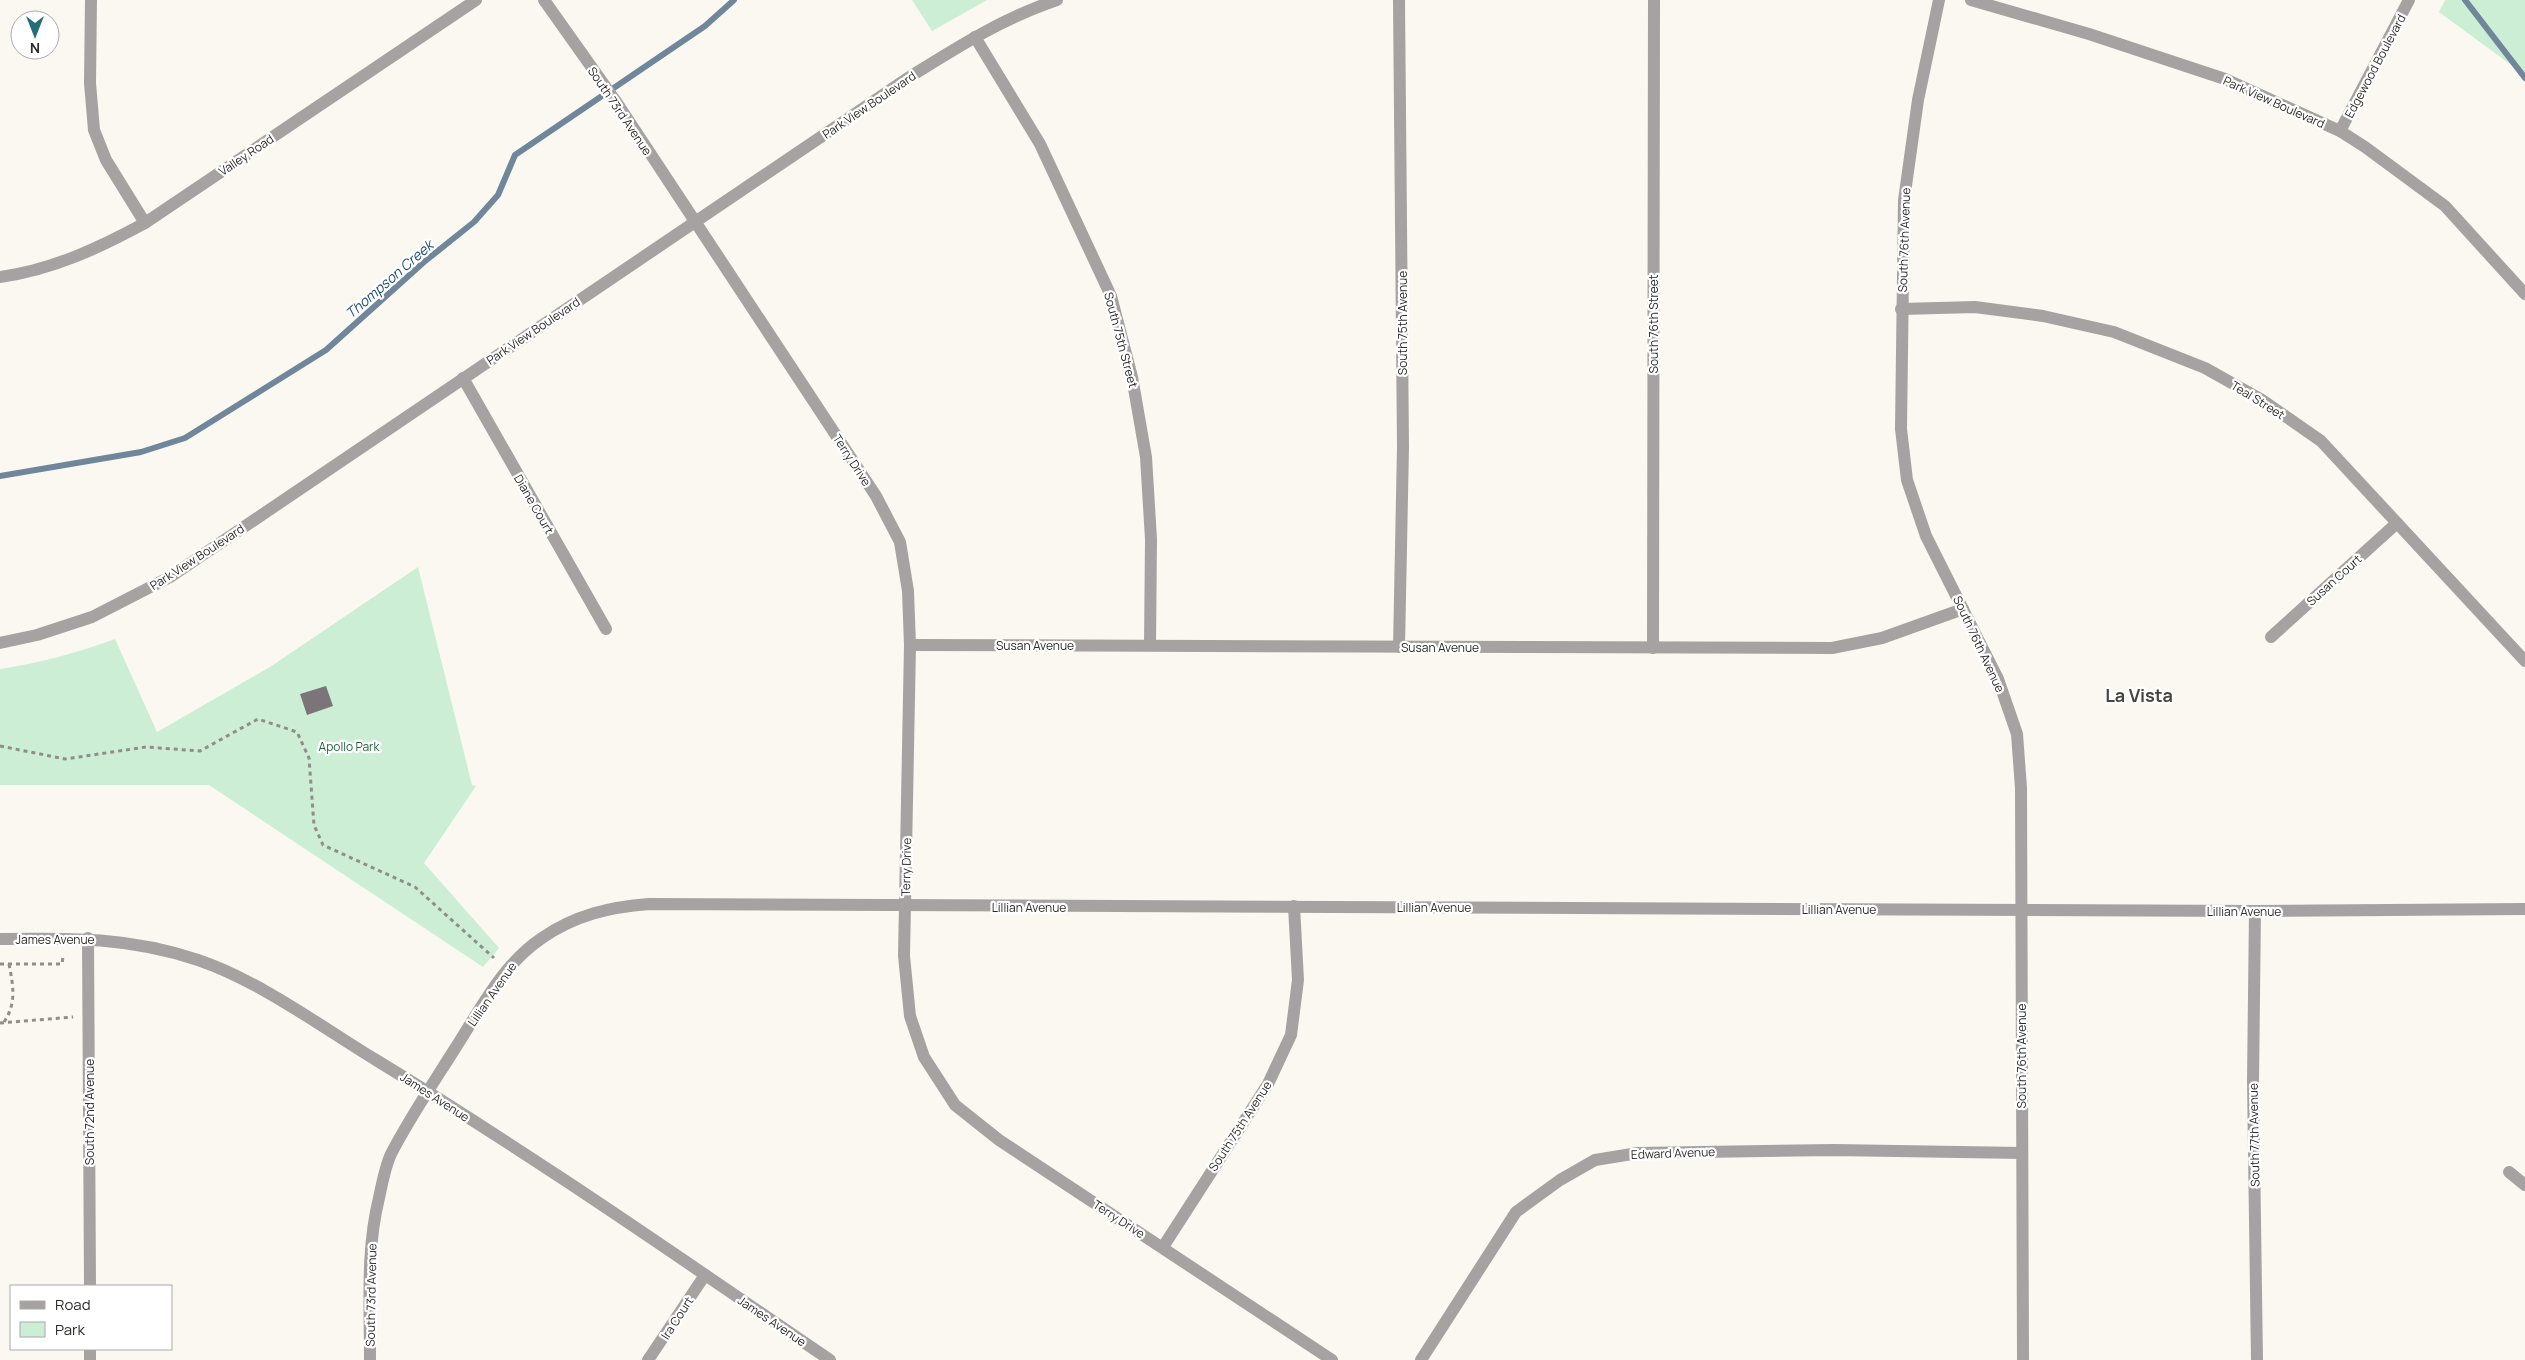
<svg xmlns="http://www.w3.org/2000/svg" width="2525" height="1360" font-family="Manrope,sans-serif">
<rect width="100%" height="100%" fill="#faf8f1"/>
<g fill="#cbeed5">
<path d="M912 0H987L932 31Z"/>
<path d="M2445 0H2525V75L2439 12Z"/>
<path d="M418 567 472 785 476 786 424 863 499 948 483 967 209 785H0V669C40 663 77 653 115 639L157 732 270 667Z"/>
</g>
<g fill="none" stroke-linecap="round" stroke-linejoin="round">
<g stroke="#70869a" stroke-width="6">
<path d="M2465 0 2525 78"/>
<path d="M0 476 141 452 185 438 326 350 424 262 474 222 498 195 515 155 705 26 734 0"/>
</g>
</g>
<path fill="#7b757a" d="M326 686 333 706 307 715 300 694Z"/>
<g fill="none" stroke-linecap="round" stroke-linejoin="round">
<g stroke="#8f8e89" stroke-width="3" stroke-dasharray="4 4" stroke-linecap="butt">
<path d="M0 746 65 759 146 747 200 751 258 719 297 732 309 758 314 825 323 845 415 887 494 958"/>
<path d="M0 964H62L63 957"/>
<path d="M4 1022C17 1003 13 985 9 964"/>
<path d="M0 1023 73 1017"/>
</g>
<g stroke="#a6a2a1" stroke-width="12">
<path d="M91 0 90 83 94 130 106 160 145 223"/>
<path d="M544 0 617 103 876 496 900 542 908 591 910 645 904 956 910 1016 924 1057 955 1105 999 1140 1332 1360"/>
<path d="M1939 0 1918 100 1904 200 1901 429 1907 480 1926 536 1998 679 2017 734 2021 788 2023 1360"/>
<path d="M975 37 1040 144 1111 296 1132 377 1146 457 1151 539 1150 645"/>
<path d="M2340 131 2409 0"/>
<path d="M0 277C52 270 99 248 145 223L476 0"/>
<path d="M1901 309 1975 307 2043 316 2114 332 2205 368 2262 400 2321 441 2525 661"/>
<path d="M463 378 606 629"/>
<path d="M2271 637 2397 523"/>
<path d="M910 645 1832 648 1882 638 1963 609"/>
<path d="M1399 647 1403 447 1399 0"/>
<path d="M1653 648 1654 0"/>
<path d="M2255 911 2253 1081 2257 1360"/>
<path d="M88 938 90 1286"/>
<path d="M0 939C71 938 129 937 198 960 260 981 320 1026 376 1060 531 1154 680 1258 830 1360"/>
<path d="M2509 1172 2525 1185"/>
<path d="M1163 1247 1268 1084 1291 1035 1298 980 1294 906"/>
<path d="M90 1349V1360"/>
<path d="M370 1360C370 1306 366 1250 379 1198 382 1184 385 1167 391 1154 410 1117 434 1082 456 1047 481 1008 503 964 542 938 575 915 610 907 649 904L2255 911 2525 909"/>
<path d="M648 1360 705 1275"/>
<path d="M1421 1360 1516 1212 1560 1180 1595 1160 1638 1153 1834 1150 2022 1153"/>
</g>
<g stroke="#a6a2a1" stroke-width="12">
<path d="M1971 0 2089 34 2225 79 2340 131 2365 147 2445 206 2525 294"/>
<path d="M0 643 37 635 92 617 170 577 908 78C956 48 1003 18 1057 0"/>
</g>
</g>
<g text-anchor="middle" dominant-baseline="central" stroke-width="4.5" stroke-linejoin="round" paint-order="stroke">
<g font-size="12" fill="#2b2b28" stroke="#fff">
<text transform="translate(2375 66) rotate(-62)">Edgewood Boulevard</text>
<text transform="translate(2274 102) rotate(24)">Park View Boulevard</text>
<text transform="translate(869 105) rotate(-34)">Park View Boulevard</text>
<text transform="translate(620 111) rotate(56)">South 73rd Avenue</text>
<text transform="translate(246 155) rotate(-34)">Valley Road</text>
<text transform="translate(1904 240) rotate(-88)">South 76th Avenue</text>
<text transform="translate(1402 323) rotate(-90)">South 75th Avenue</text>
<text transform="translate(1653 324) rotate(-90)">South 76th Street</text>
<text transform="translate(533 331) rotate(-34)">Park View Boulevard</text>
<text transform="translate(1121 340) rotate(75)">South 75th Street</text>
<text transform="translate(2258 400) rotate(32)">Teal Street</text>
<text transform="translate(852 460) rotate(57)">Terry Drive</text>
<text transform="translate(534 504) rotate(60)">Diane Court</text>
<text transform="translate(197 557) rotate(-33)">Park View Boulevard</text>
<text transform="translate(2334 580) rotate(-42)">Susan Court</text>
<text transform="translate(1979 644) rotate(65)">South 76th Avenue</text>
<text x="1035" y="645">Susan Avenue</text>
<text x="1440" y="647">Susan Avenue</text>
<text transform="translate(906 867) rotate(-89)">Terry Drive</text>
<text x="1029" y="907">Lillian Avenue</text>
<text x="1434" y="907">Lillian Avenue</text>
<text x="1839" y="909">Lillian Avenue</text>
<text x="2244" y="911">Lillian Avenue</text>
<text x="55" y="939">James Avenue</text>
<text transform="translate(492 994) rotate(-55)">Lillian Avenue</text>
<text transform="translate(2021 1056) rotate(-90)">South 76th Avenue</text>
<text transform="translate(435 1097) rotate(33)">James Avenue</text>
<text transform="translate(89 1112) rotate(-90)">South 72nd Avenue</text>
<text transform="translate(1240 1126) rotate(-57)">South 75th Avenue</text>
<text transform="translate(2254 1135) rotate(-91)">South 77th Avenue</text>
<text transform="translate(1673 1153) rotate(-2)">Edward Avenue</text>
<text transform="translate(1119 1219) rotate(33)">Terry Drive</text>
<text transform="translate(371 1295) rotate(-89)">South 73rd Avenue</text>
<text transform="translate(677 1318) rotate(-57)">Ira Court</text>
<text transform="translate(772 1321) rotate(34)">James Avenue</text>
</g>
<g font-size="12" fill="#245f3b" stroke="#fff">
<text x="349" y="746">Apollo Park</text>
</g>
<g font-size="14" font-style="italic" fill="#1c4b73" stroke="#fff">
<text transform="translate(389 279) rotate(-41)">Thompson Creek</text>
</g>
<g font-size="18" font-weight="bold" fill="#47453f" stroke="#fff">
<text x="2139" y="695">La Vista</text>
</g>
</g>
<rect x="10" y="1285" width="162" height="65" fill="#ffffff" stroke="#aaaaa9"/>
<rect x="20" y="1301" width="25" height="8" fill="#a6a2a1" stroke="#aaaaa9"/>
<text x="55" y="1310" font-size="15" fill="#2b2b28">Road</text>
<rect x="20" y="1322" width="25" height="15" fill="#cbeed5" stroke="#aaaaa9"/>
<text x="55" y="1335" font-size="15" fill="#2b2b28">Park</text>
<g transform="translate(35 35) rotate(180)"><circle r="24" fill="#ffffff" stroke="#aaaaa9"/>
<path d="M0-4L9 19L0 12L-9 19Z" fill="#256d79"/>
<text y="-8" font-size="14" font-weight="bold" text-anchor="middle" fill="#2b2b28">N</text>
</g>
</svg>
